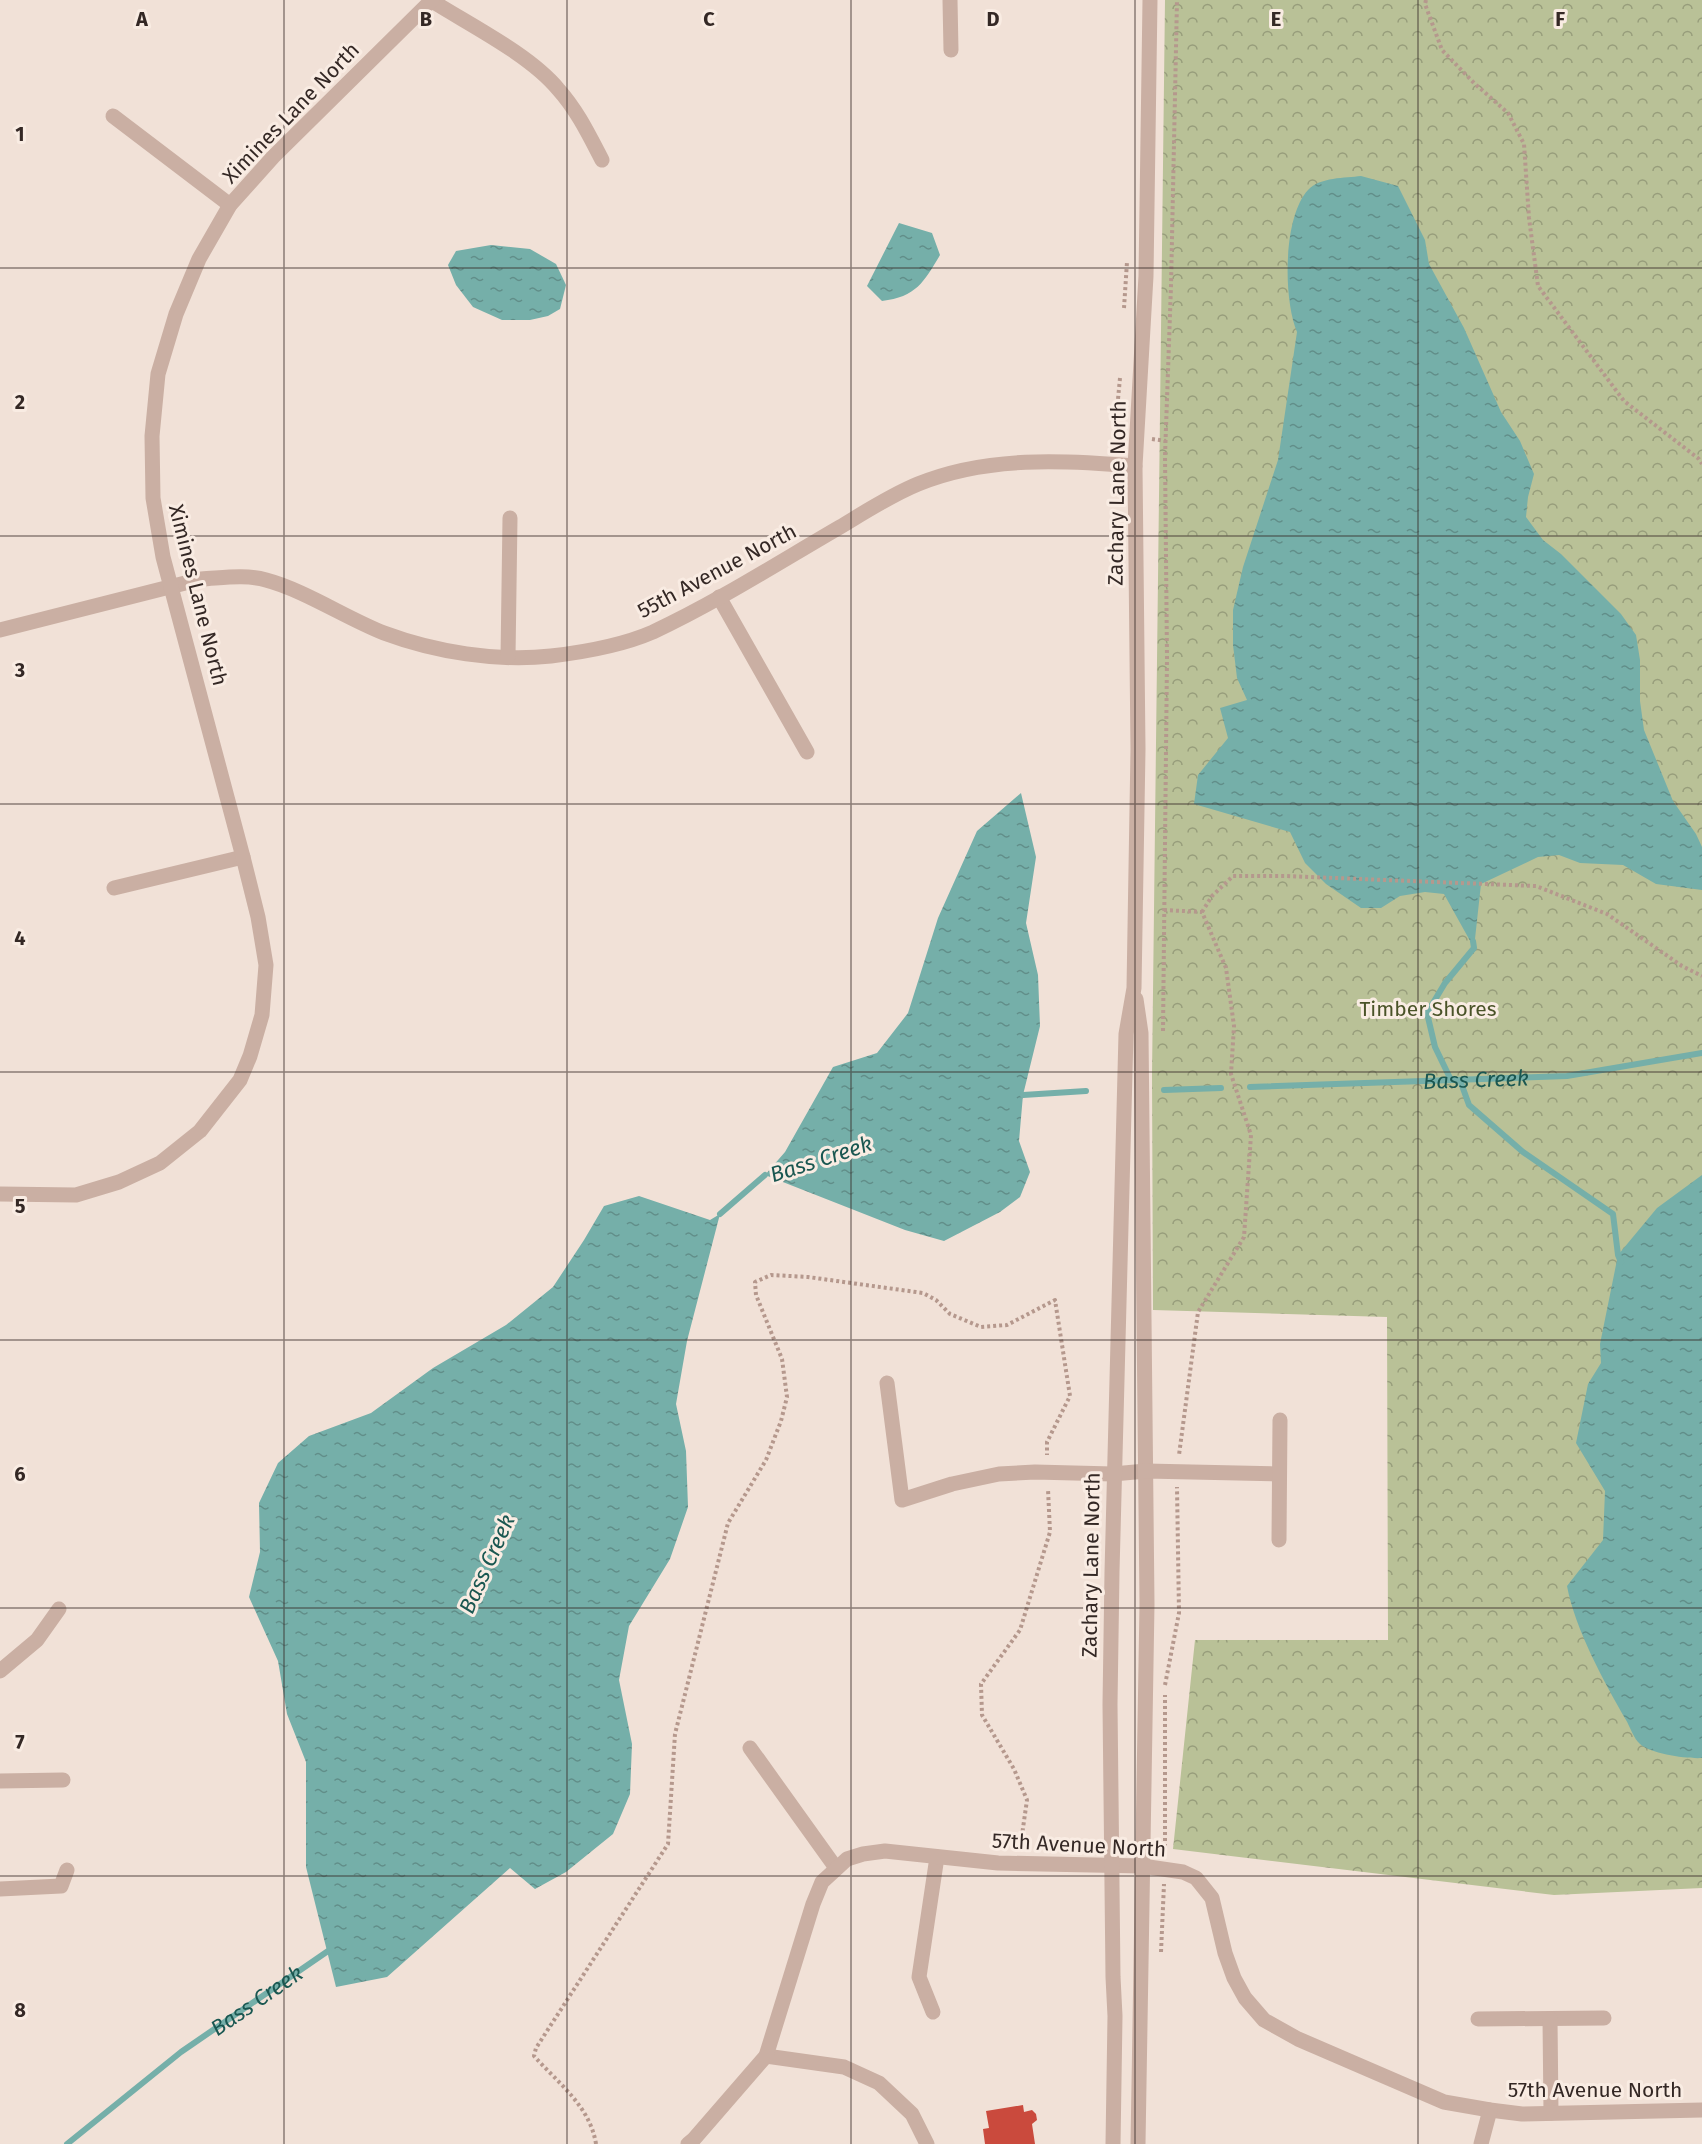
<svg xmlns="http://www.w3.org/2000/svg" width="1702" height="2144" font-family="'Fira Sans',sans-serif">
<defs>
<pattern id="forest-crowns" width="20" height="18" patternUnits="userSpaceOnUse" patternTransform="scale(1.5)"><rect width="20" height="18" fill="#b9c197"/><path d="M2 6a3 3 0 1 1 6 0M12 15a3 3 0 1 1 6 0" fill="none" stroke="#979d7b"/></pattern>
<pattern id="water-ripples" width="26" height="14" patternUnits="userSpaceOnUse" patternTransform="scale(1.5)"><rect width="26" height="14" fill="#75afa9"/><path d="M2 4q2-2 4 0t4 0M15 11q2-2 4 0t4 0" fill="none" stroke="#618e89"/></pattern>
</defs>
<rect width="100%" height="100%" fill="#f1e1d7"/>
<path fill="url(#forest-crowns)" d="M1165 0H1702V1888L1554 1895 1173 1849 1195 1640H1388L1387 1317 1153 1310 1152 1075Z"/>
<g fill="url(#water-ripples)">
<path d="M1361 176 1398 186 1425 240 1429 264 1464 328 1501 412 1520 441 1534 474 1528 497 1526 517 1543 540 1561 554 1621 614 1636 635 1640 660V701L1644 730 1673 801 1696 834 1702 847V890L1656 884 1623 865 1580 863 1559 855 1538 857 1481 884 1474 948 1444 894 1425 892 1400 896 1381 908H1361L1326 884 1305 863 1290 832 1194 804 1198 775 1228 738 1220 708 1247 700 1237 678 1233 645V610L1243 567 1278 460 1297 332C1283 299 1283 217 1308 190 1320 177 1345 178 1361 176Z"/>
<path d="M899 223 932 233 940 255C924 282 916 297 882 301L867 286Z"/>
<path d="M491 245 530 249 556 264 566 285 560 309 548 316 530 320H502L473 307 456 285 448 265 456 251Z"/>
<path d="M1021 793 1036 857 1026 923 1038 975 1040 1026 1023 1095 1019 1141 1030 1172 1020 1197 1000 1212 944 1241 905 1230 765 1175 785 1152 833 1067 877 1053 908 1013 938 918 977 831Z"/>
<path d="M1702 1175V1758C1687 1759 1651 1754 1640 1744 1634 1739 1630 1727 1626 1720 1604 1682 1575 1629 1567 1586L1603 1540 1605 1491 1576 1443 1588 1384 1601 1363 1600 1344 1618 1255 1657 1208Z"/>
<path d="M639 1196 710 1220 720 1214 687 1341 676 1404 686 1451 688 1507 670 1559 629 1626 619 1680 632 1744 630 1794 613 1834 566 1872 535 1889 510 1868 387 1977 336 1987 306 1867V1762L287 1714 278 1661 249 1597 260 1552 259 1503 278 1463 309 1436 371 1413 433 1368 506 1325 553 1287 584 1240 604 1206Z"/>
</g>
<g fill="none" stroke-linecap="round" stroke-linejoin="round">
<g stroke="#75afa9" stroke-width="6">
<path d="M1451 1080 1435 1047 1427 1013 1445 983 1474 948 1473 941"/>
<path d="M1460 1080 1469 1105 1523 1152 1613 1214 1618 1255 1621 1262"/>
<path id="s1" d="M1250 1087 1567 1076 1702 1053"/>
<path d="M1164 1090 1221 1088"/>
<path d="M1023 1095 1086 1091"/>
<path d="M720 1214 765 1175"/>
<path id="s2" d="M67 2144 181 2052 328 1951"/>
</g>
</g>
<path fill="#ca4a3d" d="M1023 2105 1024 2112 1032 2110 1036 2114 1037 2120 1032 2124 1035 2144H985L983 2129 989 2128 986 2111Z"/>
<g fill="none" stroke-linecap="round" stroke-linejoin="round">
<g stroke="#b5988d" stroke-width="4" stroke-dasharray="3 3" stroke-linecap="butt">
<path d="M1426 0 1425 4 1442 50 1474 83 1508 113 1524 144 1529 218 1538 286 1624 401 1699 459 1702 464"/>
<path d="M1124 308 1127 262"/>
<path d="M1120 378 1115 431 1121 432"/>
<path d="M1152 439 1166 441"/>
<path d="M1164 910 1202 912 1226 968 1234 1026 1231 1074 1251 1135 1244 1237 1198 1312 1179 1455"/>
<path d="M1202 912 1212 896 1233 876H1285L1536 886 1607 914 1682 966 1702 976"/>
<path d="M1163 1031 1167 658 1165 456 1171 286 1177 0"/>
<path d="M1165 1685 1179 1613 1177 1487"/>
<path d="M1020 1849 1027 1800 1014 1769 982 1715 981 1684 1020 1630 1050 1532 1048 1489"/>
<path d="M1165 1853V1695"/>
<path d="M1161 1952 1164 1884"/>
<path d="M596 2144C590 2106 558 2083 534 2056L536 2048 668 1844 675 1734 728 1523 766 1460 781 1421 787 1397 782 1359 756 1295 755 1282 771 1275 808 1277 923 1293 936 1300 950 1314 981 1327 1007 1325 1055 1300 1070 1396 1047 1442V1455"/>
</g>
<g stroke="#caafa3" stroke-width="15">
<path d="M950 0 951 50"/>
<path d="M432 1C470 25 530 55 558 89 577 110 589 135 602 160"/>
<path d="M113 116 230 205"/>
<path d="M719 597 807 752"/>
<path d="M0 630 201 579C222 578 245 574 266 580 304 590 346 618 384 633 435 652 497 662 551 656 585 652 621 646 653 632 717 602 778 563 840 527 865 512 891 495 918 484 986 456 1064 460 1135 466"/>
<path d="M508 657 510 518"/>
<path d="M114 888 243 857"/>
<path d="M1136 999 1141 1033 1147 1604 1138 2144"/>
<path d="M0 1194 76 1195 119 1182 160 1163 200 1131 240 1080 250 1056 262 1015 266 965 258 917 243 857 163 557 153 498 152 436 158 374 176 314 199 259 230 205 273 157 432 0"/>
<path d="M887 1383 902 1500 952 1484 999 1474 1035 1472 1113 1474 1146 1471 1279 1474"/>
<path d="M1279 1540 1280 1420"/>
<path d="M0 1671 37 1640 59 1609"/>
<path d="M750 1748 836 1868"/>
<path d="M0 1781 63 1780"/>
<path d="M0 1889 61 1886 67 1870"/>
<path d="M933 2012 919 1977 937 1857"/>
<path d="M1478 2019 1604 2018"/>
<path d="M1550 2019 1551 2113"/>
<path d="M766 2056 844 2067 879 2083 912 2114 927 2144"/>
<path d="M688 2144 694 2139 766 2056 813 1904 822 1882 847 1859 863 1854 885 1851 998 1863 1142 1866 1183 1872 1196 1878 1212 1898 1225 1953 1234 1978 1245 1998 1264 2020 1298 2039 1444 2102 1490 2110 1522 2114 1702 2110"/>
<path d="M1113 2144 1115 2016 1113 1977 1110 1704 1112 1572 1126 1034 1134 988 1138 749 1135 466 1146 276 1150 0"/>
<path d="M1481 2144 1490 2110"/>
</g>
</g>
<path fill="none" stroke="#342825" stroke-width="1.5" stroke-opacity="0.55" d="M284 0V2144M567 0V2144M851 0V2144M1135 0V2144M1418 0V2144M0 268H1702M0 536H1702M0 804H1702M0 1072H1702M0 1340H1702M0 1608H1702M0 1876H1702"/>
<g text-anchor="middle" dominant-baseline="central" stroke-width="6" stroke-linejoin="round" paint-order="stroke">
<g font-size="21" fill="#342825" stroke="#f9ece3">
<text transform="translate(291 113) rotate(-46)">Ximines Lane North</text>
<text transform="translate(1117 493) rotate(-89)">Zachary Lane North</text>
<text transform="translate(717 571) rotate(-28)">55th Avenue North</text>
<text transform="translate(198 595) rotate(76)">Ximines Lane North</text>
<text transform="translate(1091 1565) rotate(-89)">Zachary Lane North</text>
<text transform="translate(1079 1845) rotate(3)">57th Avenue North</text>
<text x="1595" y="2090">57th Avenue North</text>
</g>
<g font-size="21" fill="#4a5328" stroke="#f9ece3">
<text x="1428" y="1009">Timber Shores</text>
</g>
<g font-size="22" font-style="italic" fill="#1a5751" stroke="#f9ece3">
<text stroke="none"><textPath href="#s1" startOffset="226">Bass Creek</textPath></text>
<text transform="translate(821 1159) rotate(-18)">Bass Creek</text>
<text transform="translate(487 1564) rotate(-66)">Bass Creek</text>
<text stroke="none"><textPath href="#s2" startOffset="238">Bass Creek</textPath></text>
</g>
</g>
<g font-size="20" text-anchor="middle" font-weight="bold" fill="#342825" stroke="#f9ece3" stroke-width="6" stroke-linejoin="round" paint-order="stroke">
<text x="142" y="26">A</text>
<text x="426" y="26">B</text>
<text x="709" y="26">C</text>
<text x="993" y="26">D</text>
<text x="1276" y="26">E</text>
<text x="1560" y="26">F</text>
<text x="20" y="141">1</text>
<text x="20" y="409">2</text>
<text x="20" y="677">3</text>
<text x="20" y="945">4</text>
<text x="20" y="1213">5</text>
<text x="20" y="1481">6</text>
<text x="20" y="1749">7</text>
<text x="20" y="2017">8</text>
</g>
</svg>
